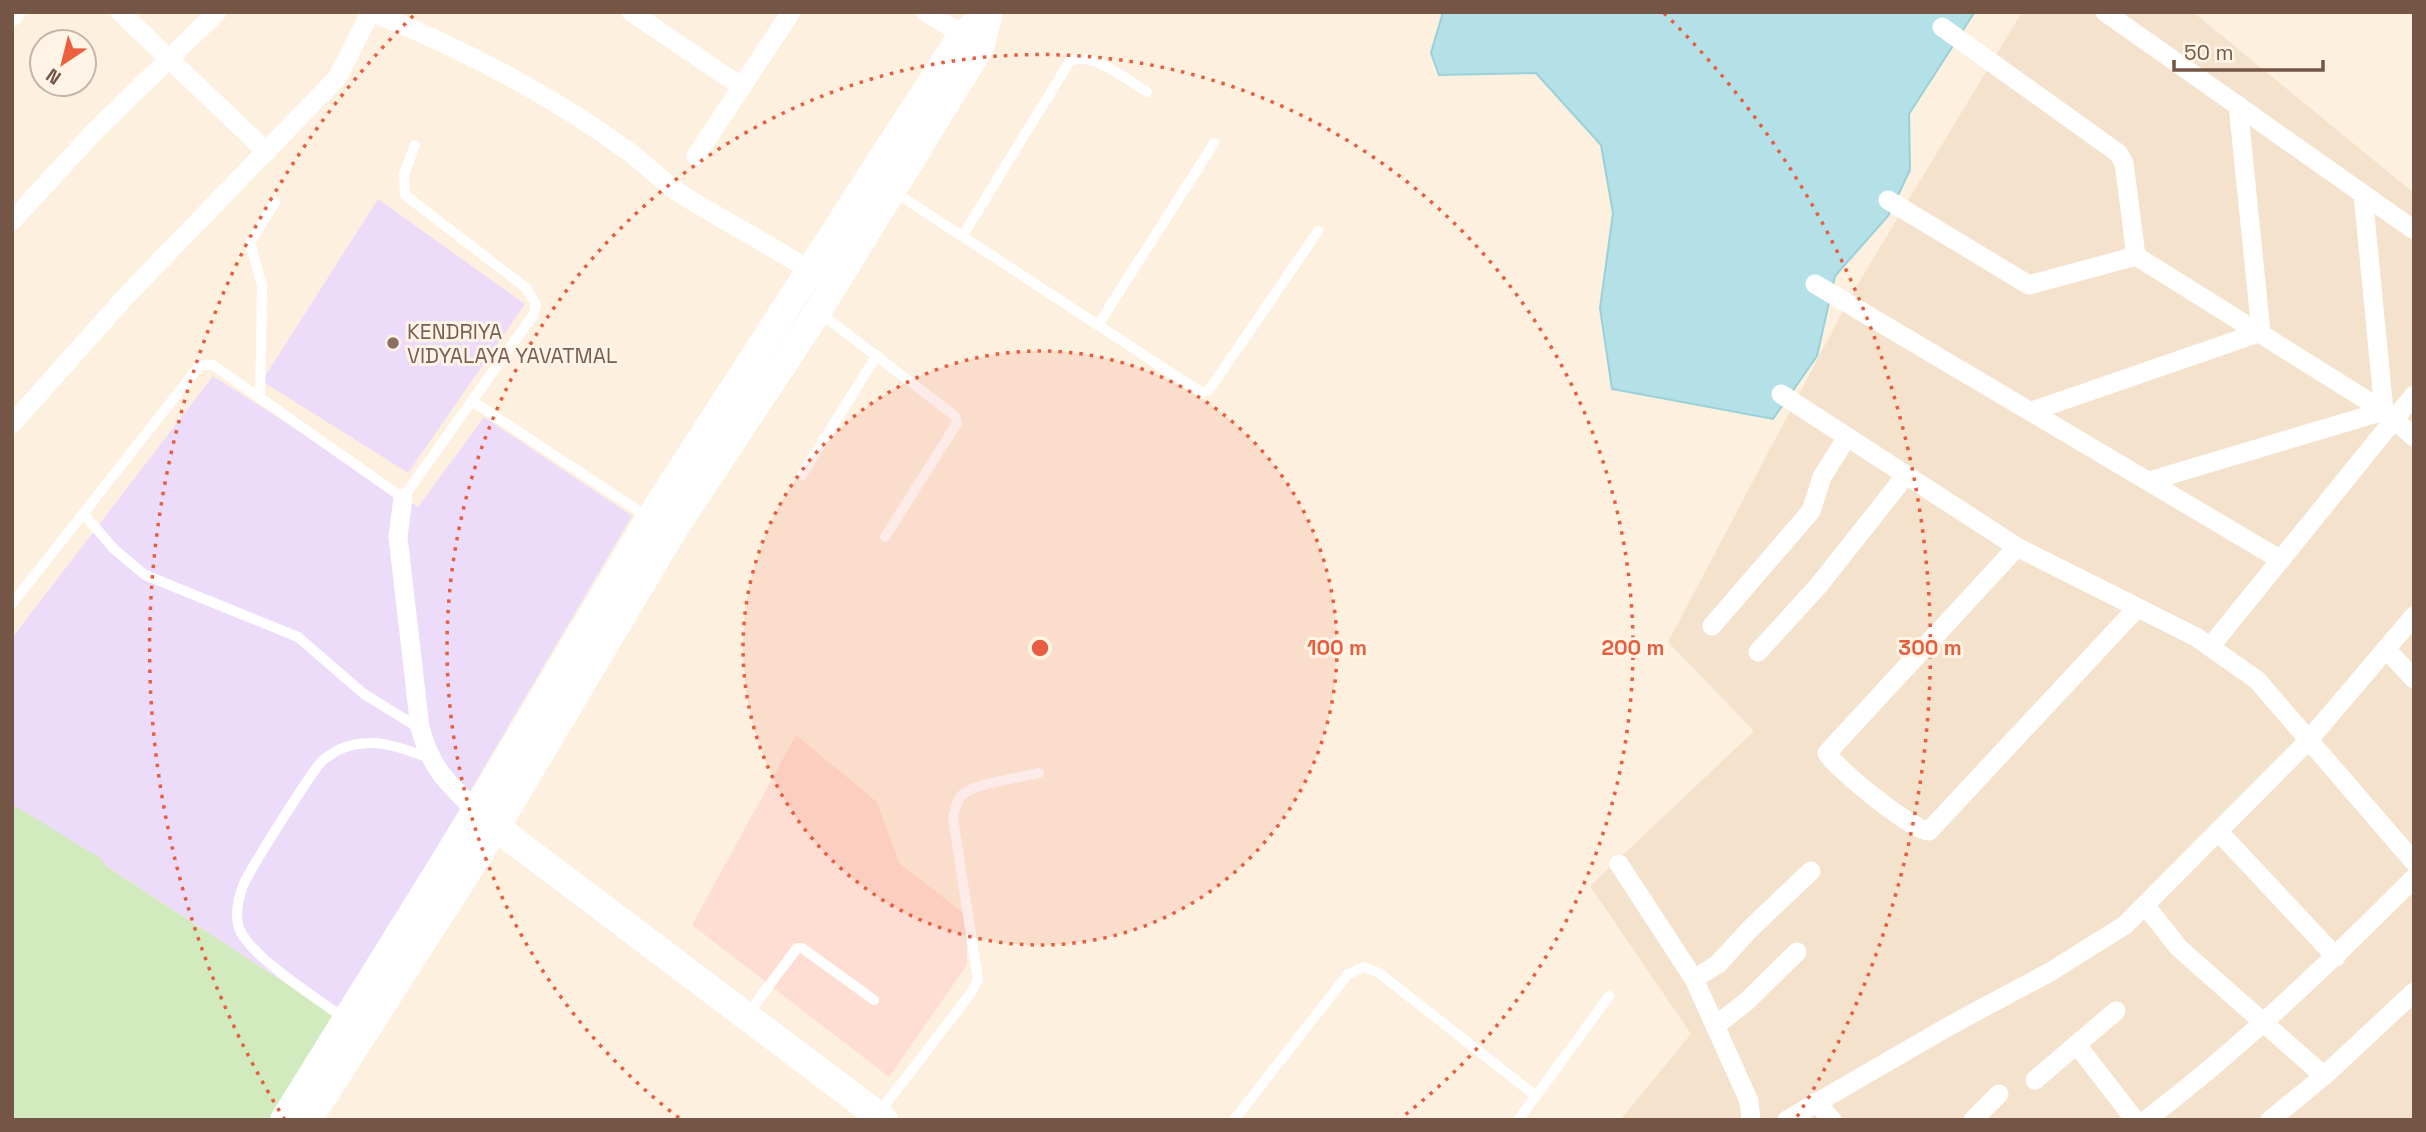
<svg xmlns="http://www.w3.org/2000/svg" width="2426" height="1132" font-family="'Space Grotesk',sans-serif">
<rect width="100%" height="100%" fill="#fdf0df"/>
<path fill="#f5e2cd" d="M2022 12H2193L2414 193V1120H1620L1691 1034 1590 886 1754 731 1668 642 1853 292Z"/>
<path fill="#feded2" d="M796 735 877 802 899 863 967 916V965L889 1077 692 925Z"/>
<g fill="#eddcf9">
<path d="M378 199 525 304 408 473 262 381Z"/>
<path d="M213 376 418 507 484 417 632 516 337 1017 12 804V638Z"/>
</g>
<path fill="#d1eabe" d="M12 804 100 858 106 866 337 1017 273 1120H12Z"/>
<path fill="#b4e1e7" stroke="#99d1d9" stroke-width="2" d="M1443 12H1974V13L1909 114 1910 170 1888 216 1835 276 1817 356 1773 419 1612 389 1600 308 1613 213 1601 145 1536 73 1439 75 1431 53Z"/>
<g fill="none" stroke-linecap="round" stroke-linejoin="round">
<g stroke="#fff" stroke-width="10">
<path d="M415 145 404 174 405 195 526 288 536 304 534 314 472 401 648 517"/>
<path d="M893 191 1202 393 1209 390 1318 231"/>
<path d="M963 235 1070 61C1095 51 1126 80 1147 92"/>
<path d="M820 313 955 416 957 423 885 537"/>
<path d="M1098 325 1214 143"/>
<path d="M260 398 262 286 250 243 275 202"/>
<path d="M802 475 877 355"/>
<path d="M83 513 114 549 145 575 298 637 364 694 419 728"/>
<path d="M12 604 200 365H213L403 498 472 401"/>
<path d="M747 1015 797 948H802L874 1000"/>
<path d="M344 1018C319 1000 249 956 239 928 235 915 238 899 243 886 248 872 313 769 323 760 327 757 332 754 336 751 369 735 397 746 429 758"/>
<path d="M1536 1096 1609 996"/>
<path d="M878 1114 971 993 978 980 953 818C955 811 956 803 960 797 971 783 1020 778 1039 773"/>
<path d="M1234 1120 1348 974 1365 967 1379 973 1536 1096 1518 1120"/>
</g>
<g stroke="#fff" stroke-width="19">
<path d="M120 12 267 152"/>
<path d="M371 12C462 48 549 94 628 151 646 164 662 182 681 194 726 223 774 246 818 276"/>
<path d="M631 12 742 87"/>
<path d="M926 12 971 40"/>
<path d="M2105 12 2414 230"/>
<path d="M12 17 16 12"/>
<path d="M1942 27 2118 153 2124 163 2136 256"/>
<path d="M696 156 791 12"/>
<path d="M1888 200 2029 285 2136 256 2384 411 2414 437"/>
<path d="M12 221 94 132 217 12"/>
<path d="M1815 284 2281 560"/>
<path d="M1781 394 2017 547 2196 637 2257 680 2414 862"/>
<path d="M2032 411 2261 332 2238 105"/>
<path d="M12 424 127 295 337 78 371 12"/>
<path d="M2149 481 2384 411 2363 194"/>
<path d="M403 498 398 537 420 728C432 770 446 781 476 811"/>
<path d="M2017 547 1827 753C1834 767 1915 833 1929 831L2137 608"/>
<path d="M1712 626 1811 511 1822 477 1847 437"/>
<path d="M2210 647 2414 395"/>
<path d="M2386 649 2414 679"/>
<path d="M1758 652 1819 585 1906 475"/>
<path d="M2218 831 2336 957"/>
<path d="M1619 864 1694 979 1749 1101 1751 1120"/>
<path d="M2145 905 2179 948 2324 1076"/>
<path d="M1694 979 1718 964 1750 929 1811 871"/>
<path d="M1715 1026 1746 1002 1797 952"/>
<path d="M2077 1045 2135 1120"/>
<path d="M2035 1080 2116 1011"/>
<path d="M1816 1102 1832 1120"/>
<path d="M1787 1120 1951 1025 2050 972 2125 925 2307 742 2414 616"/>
<path d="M1973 1120 1999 1094"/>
<path d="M2146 1120C2242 1047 2329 963 2414 878"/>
<path d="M2270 1120 2324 1076 2414 992"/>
</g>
<g stroke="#fff" stroke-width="28">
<path d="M481 816 884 1120"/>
<path d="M284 1120 476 811 650 518 962 35 986 17"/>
<path d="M308 1120 496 827 672 532 818 311 980 47 989 12"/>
</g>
</g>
<circle cx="1040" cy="648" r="297" fill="#e65e3f" fill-opacity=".12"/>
<g fill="none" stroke="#e65e3f" stroke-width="3.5" stroke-dasharray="3.5 7">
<circle cx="1040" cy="648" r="297"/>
<path d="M679 1118A593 593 0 1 1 1401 1118"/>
<path d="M285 1120A890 890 0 0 1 416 13M1664 13A890 890 0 0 1 1795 1120"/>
</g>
<circle fill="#8d6e63" stroke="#fff4e6" stroke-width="2.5" cx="393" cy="343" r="7"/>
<g text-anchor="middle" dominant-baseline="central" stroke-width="6" stroke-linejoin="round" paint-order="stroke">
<g font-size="21" fill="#785e54" stroke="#fff4e6" text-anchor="start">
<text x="407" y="331">KENDRIYA<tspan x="407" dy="24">VIDYALAYA YAVATMAL</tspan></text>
</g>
</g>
<circle cx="1040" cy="648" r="10" fill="#e65e3f" stroke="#fff4e6" stroke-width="3.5"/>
<g font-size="21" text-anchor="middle" font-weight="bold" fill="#e65e3f" stroke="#fff4e6" stroke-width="6" stroke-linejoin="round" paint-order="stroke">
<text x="1337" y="655">100 m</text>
<text x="1633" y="655">200 m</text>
<text x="1930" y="655">300 m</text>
</g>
<rect width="2426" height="1132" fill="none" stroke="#745546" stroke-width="28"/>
<g transform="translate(63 63) rotate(215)"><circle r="33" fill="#fff4e6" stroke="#c7b4a6" stroke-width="2"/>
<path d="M0-5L12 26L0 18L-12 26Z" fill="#ec5f3f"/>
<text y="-10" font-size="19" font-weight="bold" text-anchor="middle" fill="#745546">N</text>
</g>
<path d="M2174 60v10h149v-10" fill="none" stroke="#745546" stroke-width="3.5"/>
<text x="2184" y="60" font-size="21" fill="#745546" stroke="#fff4e6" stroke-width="5" paint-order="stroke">50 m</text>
</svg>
